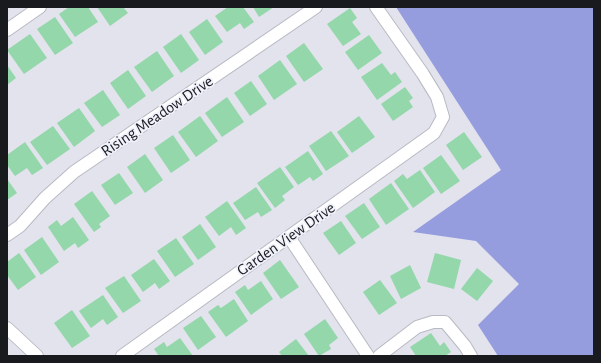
<svg xmlns="http://www.w3.org/2000/svg" width="601" height="363" font-family="'Alegreya Sans',sans-serif">
<rect width="100%" height="100%" fill="#e2e3ed"/>
<path fill="#969dde" d="M396 7H594V356H498L478 325 519 284 476 241 413 232 501 170Z"/>
<g fill="#93d7aa">
<path d="M69 7H88L98 22 75 37 59 14Z"/>
<path d="M97 7H123L128 13 110 26Z"/>
<path d="M228 7H243L254 22 244 29 240 23 227 32 215 16Z"/>
<path d="M253 7H274L259 17Z"/>
<path d="M350 8 357 18 352 22 361 34 343 46 327 24Z"/>
<path d="M55 17 73 43 55 55 37 29Z"/>
<path d="M207 19 223 42 205 55 189 32Z"/>
<path d="M30 34 47 58 24 74 7 50Z"/>
<path d="M181 34 199 60 181 73 163 47Z"/>
<path d="M369 35 382 53 358 70 345 52Z"/>
<path d="M304 43 323 69 304 82 286 56Z"/>
<path d="M157 51 174 76 152 92 134 67Z"/>
<path d="M280 60 297 84 274 100 258 76Z"/>
<path d="M382 63 391 75 395 72 402 82 377 100 361 77Z"/>
<path d="M7 65 16 78 7 85Z"/>
<path d="M128 70 146 96 128 109 110 83Z"/>
<path d="M251 81 267 104 250 116 234 93Z"/>
<path d="M405 87 413 98 409 101 413 107 393 121 381 104Z"/>
<path d="M103 90 120 115 102 127 84 103Z"/>
<path d="M227 97 244 122 222 137 205 113Z"/>
<path d="M79 108 95 131 74 147 57 123Z"/>
<path d="M200 116 218 141 196 157 178 132Z"/>
<path d="M359 116 375 137 352 153 337 132Z"/>
<path d="M53 126 70 149 47 165 30 142Z"/>
<path d="M331 131 349 156 326 171 309 146Z"/>
<path d="M464 132 482 157 463 170 446 145Z"/>
<path d="M173 135 190 160 171 173 154 148Z"/>
<path d="M25 142 43 168 32 175 27 168 15 176 7 165V155Z"/>
<path d="M308 151 323 174 313 181 310 177 298 185 285 167Z"/>
<path d="M145 154 163 180 145 193 127 167Z"/>
<path d="M441 155 460 181 441 194 423 168Z"/>
<path d="M280 167 294 187 282 196 285 200 275 208 257 183Z"/>
<path d="M420 170 435 192 413 208 394 181 403 174 407 179Z"/>
<path d="M119 173 133 193 115 205 101 185Z"/>
<path d="M7 179 17 193 7 200Z"/>
<path d="M391 183 409 209 386 225 369 199Z"/>
<path d="M256 187 272 210 261 217 258 212 245 220 233 203Z"/>
<path d="M92 191 110 216 99 224 101 227 94 232 74 204Z"/>
<path d="M227 201 246 228 236 235 231 227 219 236 205 217Z"/>
<path d="M364 203 380 227 362 239 345 216Z"/>
<path d="M73 217 89 240 78 248 75 243 64 251 48 227 57 220 61 226Z"/>
<path d="M341 221 356 243 339 255 323 233Z"/>
<path d="M200 224 216 247 198 260 182 237Z"/>
<path d="M42 237 59 262 41 275 24 250Z"/>
<path d="M176 238 194 264 175 277 157 251Z"/>
<path d="M19 253 36 277 18 290 7 275V262Z"/>
<path d="M435 253 461 260 454 289 427 282Z"/>
<path d="M154 259 170 281 159 289 155 283 143 292 131 275Z"/>
<path d="M280 260 299 287 281 299 263 273Z"/>
<path d="M410 265 421 288 401 299 390 276Z"/>
<path d="M477 268 493 281 477 301 461 289Z"/>
<path d="M124 276 141 301 123 313 105 288Z"/>
<path d="M380 280 397 303 379 315 363 292Z"/>
<path d="M261 281 273 299 251 315 235 292 245 285 248 290Z"/>
<path d="M103 295 118 317 107 325 103 319 91 328 79 311Z"/>
<path d="M234 299 248 321 226 337 208 312 218 305 221 308Z"/>
<path d="M72 310 90 336 72 348 54 323Z"/>
<path d="M201 316 216 337 198 350 183 328Z"/>
<path d="M325 319 338 338 329 345 331 349 319 356 304 334Z"/>
<path d="M431 333 440 346 444 342 451 352 445 356H416L410 347Z"/>
<path d="M180 338 193 356H159L154 349 164 342 167 347Z"/>
<path d="M296 339 309 356H282L279 352Z"/>
</g>
<g fill="none" stroke-linecap="round" stroke-linejoin="round">
<defs>
<g id="street">
<path d="M7 30 40 7"/>
<path d="M7 235 20 226 45 198 74 172 316 7"/>
<path d="M289 237 368 356"/>
<path d="M7 328 37 356"/>
<path d="M122 356 434 133 443 117 437 97 423 74 376 7"/>
<path d="M379 356 417 327 433 322H445L465 346 471 356"/>
</g>
</defs>
<use href="#street" stroke="#b8bac3" stroke-width="14"/>
<use href="#street" stroke="#fff" stroke-width="12"/>
</g>
<g text-anchor="middle" dominant-baseline="central" stroke-width="3.5" stroke-linejoin="round" paint-order="stroke">
<g font-size="16" fill="#191a1d" stroke="#eff1fb">
<text transform="translate(157 116) rotate(-34)">Rising Meadow Drive</text>
<text transform="translate(286 239) rotate(-35)">Garden View Drive</text>
</g>
</g>
<rect width="601" height="363" fill="none" stroke="#191a1d" stroke-width="16"/>
</svg>
